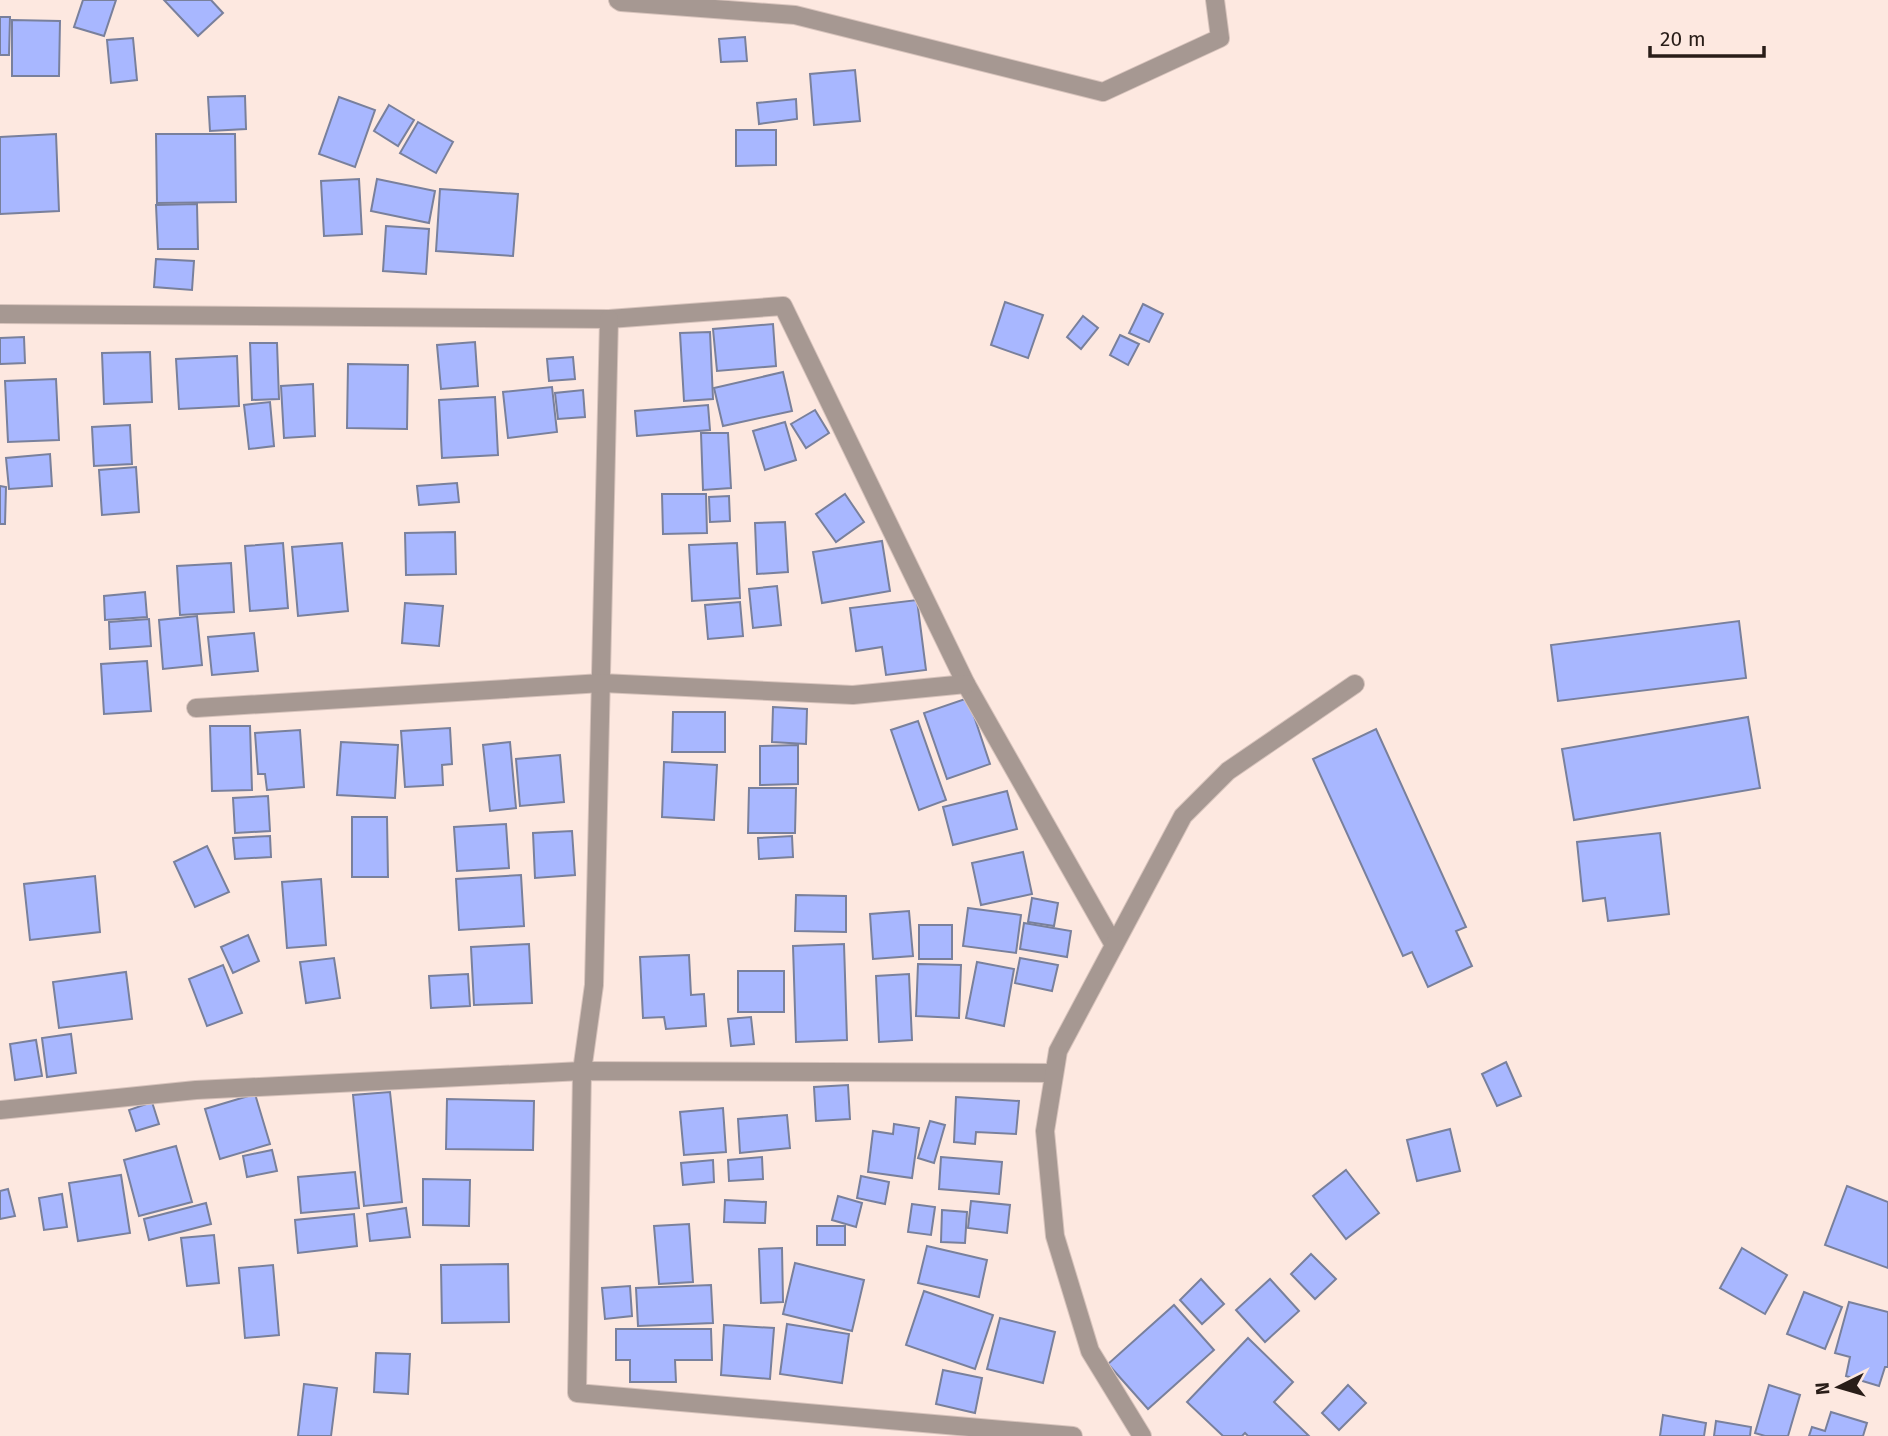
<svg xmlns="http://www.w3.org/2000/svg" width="1888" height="1436" font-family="'Fira Sans',sans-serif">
<rect width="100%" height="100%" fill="#fde8e0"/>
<g fill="#a8b7ff" stroke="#79809c" stroke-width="2">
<path d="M83 0H116L104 36 74 27Z"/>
<path d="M164 0H211L223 13 198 36Z"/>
<path d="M0 17H10L9 55H0Z"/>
<path d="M12 20 60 21 59 76H12Z"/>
<path d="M745 37 747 61 721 62 719 39Z"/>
<path d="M133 38 137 80 111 83 107 40Z"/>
<path d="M855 70 860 121 814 125 810 74Z"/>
<path d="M245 96 246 129 210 131 208 97Z"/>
<path d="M339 97 375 110 355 167 319 154Z"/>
<path d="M796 99 797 119 759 124 757 103Z"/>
<path d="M389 105 414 120 398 146 374 131Z"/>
<path d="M418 122 453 142 436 173 400 153Z"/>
<path d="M736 130H776V165L736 166Z"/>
<path d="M56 134 59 211 0 214V137Z"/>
<path d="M156 134H235L236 202 157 203Z"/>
<path d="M359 179 362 234 324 236 321 181Z"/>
<path d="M377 179 435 191 429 223 371 211Z"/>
<path d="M440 189 518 194 513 256 436 251Z"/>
<path d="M197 204 198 249H158L156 205Z"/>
<path d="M386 226 429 229 426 274 383 271Z"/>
<path d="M156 259 194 261 192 290 154 287Z"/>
<path d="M1005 302 1043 315 1028 358 991 345Z"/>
<path d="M1143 304 1163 314 1149 342 1129 333Z"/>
<path d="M1083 316 1098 328 1081 349 1067 337Z"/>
<path d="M773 324 776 366 717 371 713 329Z"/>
<path d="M710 332 713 399 684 401 680 333Z"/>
<path d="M1120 335 1139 344 1128 365 1110 355Z"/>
<path d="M24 337 25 363 0 364V338Z"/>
<path d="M475 342 478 386 441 389 437 345Z"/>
<path d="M250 343H277L279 399 252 400Z"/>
<path d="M150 352 152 402 104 404 102 353Z"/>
<path d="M237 356 239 406 179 409 176 359Z"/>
<path d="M573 357 575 379 549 381 547 359Z"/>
<path d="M348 364 408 365 407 429 347 428Z"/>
<path d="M783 372 792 411 723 426 714 388Z"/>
<path d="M56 379 59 440 8 442 5 381Z"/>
<path d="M313 384 315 436 284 438 281 386Z"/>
<path d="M552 387 557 432 508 438 503 392Z"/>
<path d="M583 390 585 417 558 419 555 393Z"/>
<path d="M495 397 498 455 442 458 439 400Z"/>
<path d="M270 402 274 446 249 449 244 405Z"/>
<path d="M708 405 710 430 637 436 635 411Z"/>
<path d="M815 410 829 433 806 448 791 424Z"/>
<path d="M785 422 796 460 765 470 753 431Z"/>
<path d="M130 425 132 464 94 466 92 427Z"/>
<path d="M701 433H728L731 488 703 490Z"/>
<path d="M50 454 52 486 9 489 6 458Z"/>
<path d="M136 467 139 512 102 515 99 470Z"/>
<path d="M457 483 459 502 419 505 417 486Z"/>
<path d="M0 486 6 487 5 524H0Z"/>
<path d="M662 494H706L707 533 663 534Z"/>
<path d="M845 494 864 522 836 542 816 514Z"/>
<path d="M729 496 730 521 710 522 709 497Z"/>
<path d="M785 522 788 572 757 574 755 523Z"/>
<path d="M455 532 456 574 406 575 405 533Z"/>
<path d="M882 541 890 591 822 603 813 552Z"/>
<path d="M283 543 288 608 250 611 245 546Z"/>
<path d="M342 543 348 611 298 616 292 547Z"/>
<path d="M737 543 740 598 692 601 689 545Z"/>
<path d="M231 563 234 612 180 615 177 566Z"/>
<path d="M777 586 781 625 753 628 749 589Z"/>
<path d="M145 592 147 617 105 620 104 596Z"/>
<path d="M917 600 926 670 886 675 882 647 856 651 850 608Z"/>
<path d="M740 602 743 636 708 639 705 605Z"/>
<path d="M405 603 443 606 439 646 402 643Z"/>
<path d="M197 616 202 665 163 669 159 620Z"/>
<path d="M149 619 151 646 110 649 109 622Z"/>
<path d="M1739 621 1746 678 1558 701 1551 645Z"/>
<path d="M254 633 258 671 212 675 208 637Z"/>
<path d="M147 661 151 711 104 714 101 664Z"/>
<path d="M968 698 990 764 947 779 924 713Z"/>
<path d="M773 707 807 709 806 744 772 742Z"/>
<path d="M673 712H725V752H672Z"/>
<path d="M1748 717 1760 788 1574 820 1562 749Z"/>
<path d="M918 721 946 800 919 810 891 730Z"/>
<path d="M210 726H250L252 790 212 791Z"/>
<path d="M450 728 452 764 442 765 443 785 405 787 401 731Z"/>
<path d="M1376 729 1466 927 1456 931 1472 966 1428 987 1412 952 1403 956 1313 759Z"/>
<path d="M300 730 304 787 267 790 265 774H258L255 733Z"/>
<path d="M341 742 398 745 395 798 337 795Z"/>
<path d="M510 742 516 808 490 811 483 745Z"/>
<path d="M798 745V784L760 785V746Z"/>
<path d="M560 755 564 802 520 806 516 759Z"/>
<path d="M664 762 717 765 714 820 662 817Z"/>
<path d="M749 788H796L795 833H748Z"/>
<path d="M1007 791 1017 829 953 845 943 807Z"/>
<path d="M268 796 270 831 235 833 233 798Z"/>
<path d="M352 817H387L388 877H352Z"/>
<path d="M506 824 509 868 457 871 454 827Z"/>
<path d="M572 831 575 875 535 878 533 833Z"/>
<path d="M1660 833 1669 914 1608 921 1605 898 1583 901 1577 842Z"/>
<path d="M270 836 271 857 235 859 233 838Z"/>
<path d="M792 836 793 857 759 859 758 838Z"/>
<path d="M207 846 229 892 195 907 174 862Z"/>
<path d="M1023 852 1032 894 981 905 972 863Z"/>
<path d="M521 875 524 926 459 930 456 879Z"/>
<path d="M95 876 100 932 30 940 24 884Z"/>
<path d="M321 879 326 945 287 948 282 882Z"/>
<path d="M796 895 846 896V932L795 931Z"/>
<path d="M1032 898 1058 903 1054 926 1028 922Z"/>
<path d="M968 908 1021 915 1016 953 963 946Z"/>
<path d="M909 911 913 956 873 959 870 914Z"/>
<path d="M1024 923 1071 931 1067 957 1020 949Z"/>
<rect x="919" y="925" width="33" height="34"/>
<path d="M248 935 259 961 233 973 221 947Z"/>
<path d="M529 944 532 1003 474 1005 471 947Z"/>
<path d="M844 944 847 1040 796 1042 793 946Z"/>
<path d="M689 955 691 995 704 994 706 1026 666 1029 664 1017 643 1018 640 957Z"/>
<path d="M334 958 340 998 306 1003 300 962Z"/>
<path d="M1020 958 1058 965 1052 991 1015 983Z"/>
<path d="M977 962 1014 969 1004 1026 966 1018Z"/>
<path d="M918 964 961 965 959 1018 916 1016Z"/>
<path d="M223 965 242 1013 207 1026 189 979Z"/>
<rect x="738" y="971" width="46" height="41"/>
<path d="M126 972 132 1019 59 1028 53 982Z"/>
<path d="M468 974 470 1006 431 1008 429 976Z"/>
<path d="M909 974 912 1040 879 1042 876 976Z"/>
<path d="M751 1017 754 1044 731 1046 728 1019Z"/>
<path d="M71 1034 76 1073 47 1077 42 1038Z"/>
<path d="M36 1040 42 1076 15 1080 10 1044Z"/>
<path d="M1506 1062 1521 1096 1497 1106 1482 1074Z"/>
<path d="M848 1085 850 1119 816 1121 814 1087Z"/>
<path d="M390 1092 402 1202 364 1206 353 1095Z"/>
<path d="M255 1094 270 1144 220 1159 205 1109Z"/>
<path d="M956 1097 1019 1101 1016 1134 976 1132 975 1144 954 1142Z"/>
<path d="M447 1099 534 1101 533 1150 446 1149Z"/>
<path d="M152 1102 159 1124 136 1131 129 1110Z"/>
<path d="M723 1108 726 1152 684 1155 680 1112Z"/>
<path d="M787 1115 790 1148 740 1153 738 1119Z"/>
<path d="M930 1121 945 1125 934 1163 918 1158Z"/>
<path d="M894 1124 919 1128 912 1178 868 1172 873 1131 893 1134Z"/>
<path d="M1450 1129 1460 1171 1417 1181 1407 1140Z"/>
<path d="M176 1146 192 1202 139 1216 124 1160Z"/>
<path d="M272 1150 277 1171 247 1177 243 1156Z"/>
<path d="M762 1157 763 1179 729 1181 728 1160Z"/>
<path d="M941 1157 1002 1162 999 1194 939 1189Z"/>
<path d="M713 1160 714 1182 683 1185 681 1163Z"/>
<path d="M1346 1170 1379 1213 1346 1239 1313 1196Z"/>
<path d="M355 1172 359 1208 301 1213 298 1177Z"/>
<path d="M121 1175 130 1233 78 1241 69 1183Z"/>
<path d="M861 1176 889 1182 885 1204 857 1198Z"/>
<path d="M423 1179 470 1180 469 1226 423 1225Z"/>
<path d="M1847 1186 1888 1202V1268L1825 1245Z"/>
<path d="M8 1189 15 1216 0 1219V1191Z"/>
<path d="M62 1194 67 1227 44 1230 39 1198Z"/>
<path d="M838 1196 862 1203 856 1227 832 1220Z"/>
<path d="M725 1200 766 1202 765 1223 724 1222Z"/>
<path d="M971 1201 1010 1205 1007 1233 968 1228Z"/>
<path d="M206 1203 211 1224 149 1240 144 1219Z"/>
<path d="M912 1204 935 1207 931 1235 908 1232Z"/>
<path d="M406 1208 410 1237 370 1241 367 1214Z"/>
<path d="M942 1210 967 1212 965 1243 941 1242Z"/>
<path d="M354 1214 357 1246 298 1253 295 1220Z"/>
<path d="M689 1224 693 1282 659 1284 654 1226Z"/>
<rect x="817" y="1226" width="28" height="19"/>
<path d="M214 1235 219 1283 187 1286 181 1238Z"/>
<path d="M927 1246 987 1260 979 1297 918 1283Z"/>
<path d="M782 1248 783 1302 761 1303 759 1249Z"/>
<path d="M1742 1248 1787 1275 1765 1314 1720 1288Z"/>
<path d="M1311 1254 1336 1279 1315 1299 1291 1274Z"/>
<path d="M795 1263 864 1280 852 1331 783 1314Z"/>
<path d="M508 1264 509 1322 442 1323 441 1265Z"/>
<path d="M273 1265 279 1335 245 1338 239 1268Z"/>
<path d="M1201 1279 1224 1304 1202 1324 1180 1300Z"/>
<path d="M1270 1279 1299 1311 1265 1342 1236 1310Z"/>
<path d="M711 1285 713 1323 638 1326 636 1288Z"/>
<path d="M630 1286 632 1316 605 1319 602 1288Z"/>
<path d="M924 1291 993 1315 975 1369 906 1345Z"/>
<path d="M1804 1292 1842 1307 1825 1349 1787 1334Z"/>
<path d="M1849 1302 1888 1312V1367H1885L1879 1386 1846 1376 1850 1357 1835 1353Z"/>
<path d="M1174 1305 1214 1350 1148 1409 1108 1364Z"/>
<path d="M1000 1318 1055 1332 1043 1383 987 1369Z"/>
<path d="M787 1324 849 1334 842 1383 780 1374Z"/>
<path d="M724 1325 774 1328 770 1379 721 1375Z"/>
<path d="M616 1329H711L712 1360H675L676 1382H630V1360H616Z"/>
<path d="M1248 1338 1293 1382 1274 1402 1309 1436H1248L1245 1433 1242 1436H1223L1187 1402Z"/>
<path d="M376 1353 410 1354 408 1394 374 1392Z"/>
<path d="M943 1370 982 1378 975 1413 936 1404Z"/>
<path d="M304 1384 337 1388 331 1436H298Z"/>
<path d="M1348 1385 1366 1403 1339 1430 1322 1413Z"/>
<path d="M1769 1385 1800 1395 1788 1436H1765L1755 1433Z"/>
<path d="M1831 1412 1867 1423 1863 1436H1809L1812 1427 1825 1431Z"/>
<path d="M1663 1415 1706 1423 1704 1436H1660Z"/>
<path d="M1716 1421 1751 1427 1750 1436H1714Z"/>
</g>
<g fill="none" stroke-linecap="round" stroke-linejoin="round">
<defs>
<path id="lane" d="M618 0 621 2 795 15 1103 92 1220 38 1215 0"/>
<g id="street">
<path d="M0 314 609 319 783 306 966 684 1114 945"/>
<path d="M609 319 594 985 582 1071 577 1393 1073 1436"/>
<path d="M196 708 602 683 853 695 966 684"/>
<path d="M0 1110 196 1090 582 1071 1054 1073"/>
<path d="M1142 1436 1090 1351 1055 1236 1045 1131 1058 1051 1183 816 1228 771 1355 684"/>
</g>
</defs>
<use href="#lane" stroke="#d7c3bc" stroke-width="20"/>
<use href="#street" stroke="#d7c3bc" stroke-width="20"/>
<use href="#lane" stroke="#a69892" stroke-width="18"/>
<use href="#street" stroke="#a69892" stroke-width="18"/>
</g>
<g transform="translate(1839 1387) rotate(265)" stroke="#fde8e0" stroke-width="5" paint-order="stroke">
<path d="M0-5L12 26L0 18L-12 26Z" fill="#291d18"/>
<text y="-10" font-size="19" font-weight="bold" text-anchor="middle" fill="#291d18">N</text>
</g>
<path d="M1650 46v10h114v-10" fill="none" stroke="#291d18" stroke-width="3.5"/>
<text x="1660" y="46" font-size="21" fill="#291d18" stroke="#fde8e0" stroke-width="5" paint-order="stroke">20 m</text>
</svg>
